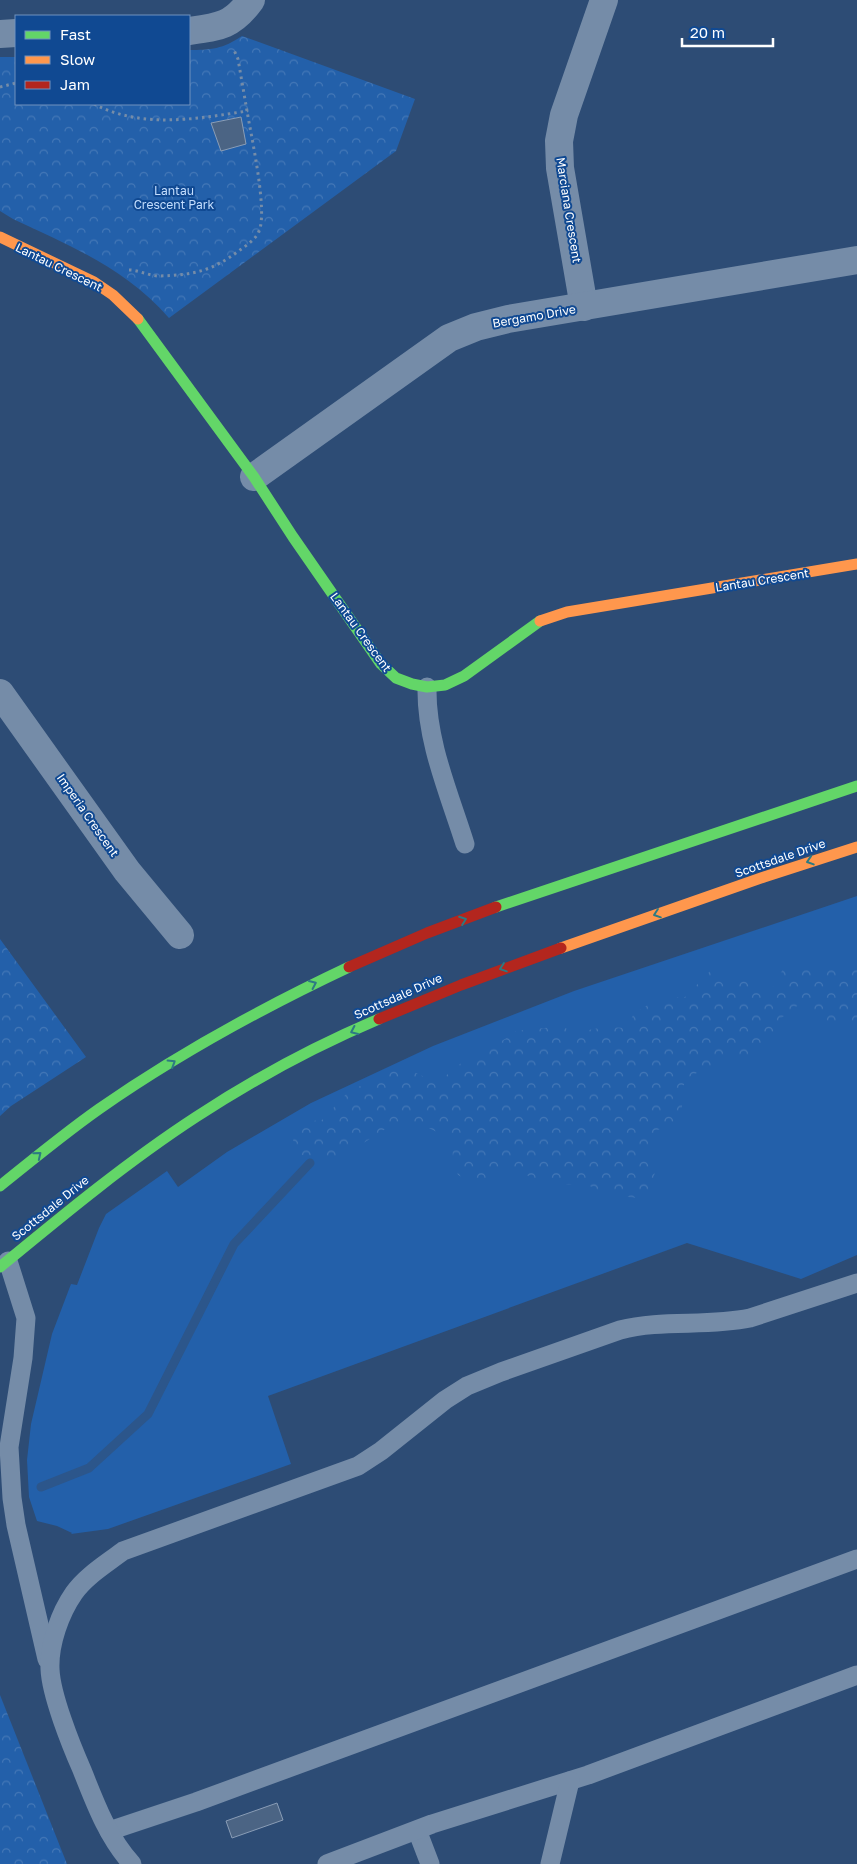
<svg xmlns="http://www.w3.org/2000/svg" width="857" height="1864" font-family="'Golos Text',sans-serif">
<defs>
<pattern id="forest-crowns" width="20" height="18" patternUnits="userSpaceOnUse" patternTransform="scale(1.25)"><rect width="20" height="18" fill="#2360aa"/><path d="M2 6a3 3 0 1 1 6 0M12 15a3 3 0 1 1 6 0" fill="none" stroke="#4478b7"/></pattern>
</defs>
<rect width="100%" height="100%" fill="#2d4c75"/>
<path fill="#2360aa" d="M857 896V1255L801 1279 687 1243 268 1396 291 1464 108 1529 71 1534 72 1533 57 1526 37 1521 29 1497 27 1460 31 1424 52 1334 71 1284 77 1285 99 1228 106 1214 167 1171 178 1187 227 1152 311 1103 433 1046 574 991Z"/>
<g fill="url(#forest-crowns)">
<path d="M242 36 415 99 396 151 169 318C124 267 72 247 13 219L0 211V57H16V104H189V50C211 50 223 49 242 36Z"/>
<path d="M0 939 86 1057 11 1106 0 1116Z"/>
<path d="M798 965 817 972 857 965V1020C827 1026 823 1021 801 1003L780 1019 771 1044 754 1060 744 1062 733 1058 702 1070 688 1078 682 1088V1108L676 1125 657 1130 649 1151 655 1171 652 1188 637 1198 602 1194 587 1184 550 1185 502 1165 492 1176 473 1183 458 1175 453 1160 452 1139 424 1126 387 1128 362 1144 355 1147 340 1160 327 1166 315 1156 301 1155 292 1147C296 1124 300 1122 322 1120L348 1092 391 1071 410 1070 437 1083 466 1059 505 1039 516 1031 563 1026 572 1033 605 1027 627 1028 634 1013 658 999 685 997 712 969 731 983 752 978 761 991 771 990 783 969Z"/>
<path d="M0 1695 67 1864H0Z"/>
</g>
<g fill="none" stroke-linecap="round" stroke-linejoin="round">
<path stroke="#2c568b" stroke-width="9" d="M41 1487 89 1468 148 1414 234 1244 310 1163"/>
</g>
<g fill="#4b6484" stroke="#8a9db6">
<path d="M241 117 246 144 221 151 211 123Z"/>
<path d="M277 1803 283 1820 232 1838 226 1821Z"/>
</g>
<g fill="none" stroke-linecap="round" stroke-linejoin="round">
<g stroke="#758ca8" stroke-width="3" stroke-dasharray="2.5 4" stroke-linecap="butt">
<path d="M0 87 16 83"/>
<path d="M94 104C142 129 196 119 247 111L238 59 234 50"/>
<path d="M129 270C139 270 149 276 159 276 194 275 212 271 240 250 247 245 256 239 259 231 268 212 251 135 247 111"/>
</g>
<g stroke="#758ca8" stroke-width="19">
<path d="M427 687C426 741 449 793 465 844"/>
<path d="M8 1261 26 1318 23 1358 9 1447 12 1498 16 1525 47 1659"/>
<path d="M417 1830 430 1864"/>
<path d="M109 1831 196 1802 857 1559"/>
<path d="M132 1864C108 1838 95 1803 82 1770 71 1745 51 1695 50 1669 49 1644 60 1613 74 1593 86 1576 106 1564 123 1551L358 1466 381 1451 445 1400 467 1386 501 1372 620 1330C662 1319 707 1327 750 1318L857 1283"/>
<path d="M327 1864 432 1824 588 1775 857 1675"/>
<path d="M550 1864 570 1781"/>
</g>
<g stroke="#758ca8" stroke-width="28">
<path d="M189 31C219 27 232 26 251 0"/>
<path d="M0 34 16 33"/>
<path d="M584 307 560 168 559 141 564 115 604 0"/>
<path d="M254 477 449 338 476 327 508 319 857 260"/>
<path d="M0 693 127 871 180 935"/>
</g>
<g stroke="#63d668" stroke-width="11">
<path d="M138 319 254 477 293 537 381 664 396 678 412 684 427 687 445 685 464 676 540 621"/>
<path d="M496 907 857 786"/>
<path d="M0 1186C32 1160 65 1133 99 1109 178 1054 262 1008 349 967"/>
<path d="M0 1267C63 1215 127 1162 196 1117 254 1079 315 1046 379 1019"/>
</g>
<g stroke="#ff974d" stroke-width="11">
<path d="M0 237 94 282 113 295 138 319"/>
<path d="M540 621 567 612 857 564"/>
<path d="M561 948 764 877 857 847"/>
</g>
<g stroke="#b3261e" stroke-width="11">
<path d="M349 967 427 933 496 907"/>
<path d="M379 1019 461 985 561 948"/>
</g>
</g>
<defs><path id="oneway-chevron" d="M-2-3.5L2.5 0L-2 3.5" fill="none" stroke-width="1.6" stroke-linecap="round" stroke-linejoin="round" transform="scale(1.25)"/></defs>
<g stroke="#2d7a83">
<use href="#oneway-chevron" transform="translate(810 861) rotate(162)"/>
<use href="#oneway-chevron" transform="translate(657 914) rotate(161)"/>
<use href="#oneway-chevron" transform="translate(463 920) rotate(-20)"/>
<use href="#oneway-chevron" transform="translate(503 968) rotate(161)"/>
<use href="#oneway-chevron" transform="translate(313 984) rotate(-25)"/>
<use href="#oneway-chevron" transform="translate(354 1031) rotate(155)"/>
<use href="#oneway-chevron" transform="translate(172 1063) rotate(-32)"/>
<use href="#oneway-chevron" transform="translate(38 1155) rotate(-39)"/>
</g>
<g text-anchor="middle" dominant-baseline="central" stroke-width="4" stroke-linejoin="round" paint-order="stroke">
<g font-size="12" fill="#c4defe" stroke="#104992">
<text x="174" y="190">Lantau<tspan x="174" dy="14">Crescent Park</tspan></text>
</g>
<g font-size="12" fill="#fff" stroke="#104992">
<text transform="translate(569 210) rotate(81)">Marciana Crescent</text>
<text transform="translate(59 267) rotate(26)">Lantau Crescent</text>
<text transform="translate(534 316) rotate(-10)">Bergamo Drive</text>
<text transform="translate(762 580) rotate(-9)">Lantau Crescent</text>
<text transform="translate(361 632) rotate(54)">Lantau Crescent</text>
<text transform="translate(88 815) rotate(55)">Imperia Crescent</text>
<text transform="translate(780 858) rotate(-19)">Scottsdale Drive</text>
<text transform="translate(398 996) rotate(-24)">Scottsdale Drive</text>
<text transform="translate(50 1208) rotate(-39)">Scottsdale Drive</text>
</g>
</g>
<rect x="15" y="15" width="175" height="90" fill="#104992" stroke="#7092be"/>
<rect x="25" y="31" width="25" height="8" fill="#63d668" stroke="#7092be"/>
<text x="60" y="40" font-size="15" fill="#ffffff">Fast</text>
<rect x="25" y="56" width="25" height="8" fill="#ff974d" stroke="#7092be"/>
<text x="60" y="65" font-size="15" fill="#ffffff">Slow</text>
<rect x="25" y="81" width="25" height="8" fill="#b3261e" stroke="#7092be"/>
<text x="60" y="90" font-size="15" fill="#ffffff">Jam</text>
<path d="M682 38v8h91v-8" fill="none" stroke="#ffffff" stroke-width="2.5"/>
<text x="690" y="38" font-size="15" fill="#ffffff" stroke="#104992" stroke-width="4" paint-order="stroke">20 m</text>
</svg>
